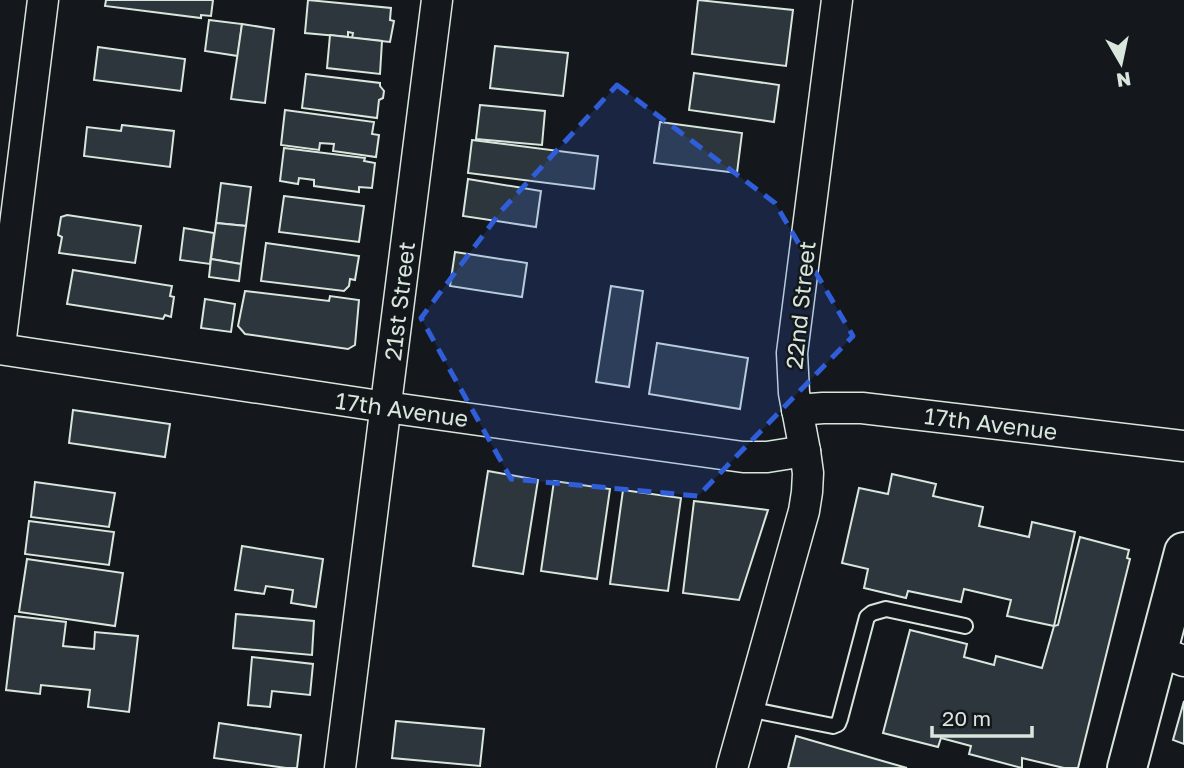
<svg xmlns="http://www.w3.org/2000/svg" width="1184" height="768" font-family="'Golos Text',sans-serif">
<rect width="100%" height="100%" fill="#14181c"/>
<g fill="#2c363c" stroke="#d8e6dc" stroke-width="2">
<path d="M106 0H213L211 16 201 15V18L105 6Z"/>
<path d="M308 0 391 8 390 20 394 21 390 42 352 38 353 33 348 32V37L305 33Z"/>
<path d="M698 0 793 10 786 66 692 54Z"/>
<path d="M209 20 242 24 238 56 205 51Z"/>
<path d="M242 24 274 29 265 103 231 99Z"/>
<path d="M330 35 382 41 380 74 327 68Z"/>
<path d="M495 46 568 53 563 96 490 88Z"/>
<path d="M98 47 185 59 181 91 94 80Z"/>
<path d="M694 73 779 85 774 122 689 110Z"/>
<path d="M306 74 380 83V86L384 91 383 98 379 100 377 118 302 108Z"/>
<path d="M480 105 545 111 542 145 476 139Z"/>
<path d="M285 110 374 122 372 134 379 135 376 157 333 151 334 144 320 143 319 150 281 145Z"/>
<path d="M660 122 742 133 737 173 654 163Z"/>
<path d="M122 125 174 131 170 167 84 156 87 127 121 131Z"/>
<path d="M472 140 598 156 594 189 468 173Z"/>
<path d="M284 148 365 158 364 161 375 163 372 188 359 187V192L314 186V180L299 178 298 184 280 181Z"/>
<path d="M468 179 541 191 536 227 463 216Z"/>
<path d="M221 183 251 187 246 226 216 223Z"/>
<path d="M284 196 364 206 359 242 279 232Z"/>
<path d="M67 215 141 226 135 263 59 253 62 237 58 235 61 217Z"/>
<path d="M216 223 246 226 241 264 211 259Z"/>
<path d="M184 228 214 233 210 264 180 260Z"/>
<path d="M266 243 359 256 355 280 350 279 349 286 344 291 261 281Z"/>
<path d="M455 252 527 263 522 297 450 286Z"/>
<path d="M211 259 241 264 239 281 209 277Z"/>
<path d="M73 270 172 286 170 296 174 297 171 317 165 315 163 319 67 304Z"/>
<path d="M611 286 643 291 629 387 596 382Z"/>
<path d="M245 291 329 301 330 296 359 300 355 345 348 349 245 334 238 326Z"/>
<path d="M205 299 235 304 231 332 201 328Z"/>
<path d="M657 343 748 358 740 409 649 394Z"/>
<path d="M73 410 170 424 165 457 69 443Z"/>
<path d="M488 471 538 480 523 574 473 566Z"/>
<path d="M892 474 936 484 933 496 983 507 979 526 1029 537 1032 522 1075 532 1054 626 1007 616 1011 600 964 589 961 602 908 591 906 598 864 588 868 569 842 563 859 488 888 494Z"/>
<path d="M554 481 610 489 597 579 541 571Z"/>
<path d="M35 482 115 493 109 527 31 517Z"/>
<path d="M623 490 681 498 668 591 610 584Z"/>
<path d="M694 501 768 510 739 600 683 593Z"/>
<path d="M29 521 114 532 109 565 25 554Z"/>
<path d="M1080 537 1129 550 1127 558 1130 559 1078 768H1064L1022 758V768L969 754 971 746 941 738 938 747 883 733 910 630 967 644 964 657 994 665 996 656 1042 668 1054 626 1058 625Z"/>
<path d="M242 546 323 559 316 607 291 603 293 590 266 586 264 594 235 590Z"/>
<path d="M27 559 123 573 115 626 19 612Z"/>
<path d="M236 614 314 621 312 655 233 648Z"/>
<path d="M15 616 66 622 63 646 94 649 95 632 138 636 129 712 88 707 90 690 41 685 40 694 6 690Z"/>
<path d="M252 657 313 664 310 695 272 691 270 707 248 705Z"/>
<path d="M1184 701V744L1173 740Z"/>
<path d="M396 721 484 729 480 766 392 758Z"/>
<path d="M219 723 301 735 297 768H286L214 758Z"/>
<path d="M796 736 907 768H788Z"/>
</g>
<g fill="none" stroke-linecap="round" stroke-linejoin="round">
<defs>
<path id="lane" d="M748 709 833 726 838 724 840 719 867 617 872 613 886 609 965 626"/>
<g id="street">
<path d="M0 346 43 0"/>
<path d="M0 349 386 407 743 457H767L805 451"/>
<path d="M797 410 823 408H862L1184 446"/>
<path d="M1157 651 1184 661"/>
<path d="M340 768 437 0"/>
<path d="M732 768 804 511 807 492 808 473 805 451 794 393 792 353 837 0"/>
</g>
<path id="secondary" d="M1127 768 1184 552"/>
</defs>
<use href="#lane" stroke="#d8e6dc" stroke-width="18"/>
<use href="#street" stroke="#d8e6dc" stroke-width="33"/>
<use href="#secondary" stroke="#d8e6dc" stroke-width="42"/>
<use href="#lane" stroke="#14181c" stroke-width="14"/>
<use href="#street" stroke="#14181c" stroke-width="30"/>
<use href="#secondary" stroke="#14181c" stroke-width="38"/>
</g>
<path fill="#305dd8" fill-opacity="0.2" stroke="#305dd8" stroke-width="5" stroke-dasharray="14 9" stroke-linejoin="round" d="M617 85 775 203 853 336 698 496 511 479 421 318 502 210Z"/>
<g text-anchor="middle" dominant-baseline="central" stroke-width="5" stroke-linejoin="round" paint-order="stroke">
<g font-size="23" fill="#d8e6dc" stroke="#14181c">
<text transform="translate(399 301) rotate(-83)">21st Street</text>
<text transform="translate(800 305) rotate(-84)">22nd Street</text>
<text transform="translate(402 409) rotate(8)">17th Avenue</text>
<text transform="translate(991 423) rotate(7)">17th Avenue</text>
</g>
</g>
<g transform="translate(1121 63) rotate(171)" stroke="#14181c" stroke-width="5" paint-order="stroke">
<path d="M0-5L12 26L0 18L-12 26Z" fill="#d8e6dc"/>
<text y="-10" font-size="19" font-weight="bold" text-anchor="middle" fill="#d8e6dc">N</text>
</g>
<path d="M932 726v10h100v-10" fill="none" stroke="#d8e6dc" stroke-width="3.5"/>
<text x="942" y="726" font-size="21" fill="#d8e6dc" stroke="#14181c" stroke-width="5" paint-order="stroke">20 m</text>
</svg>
